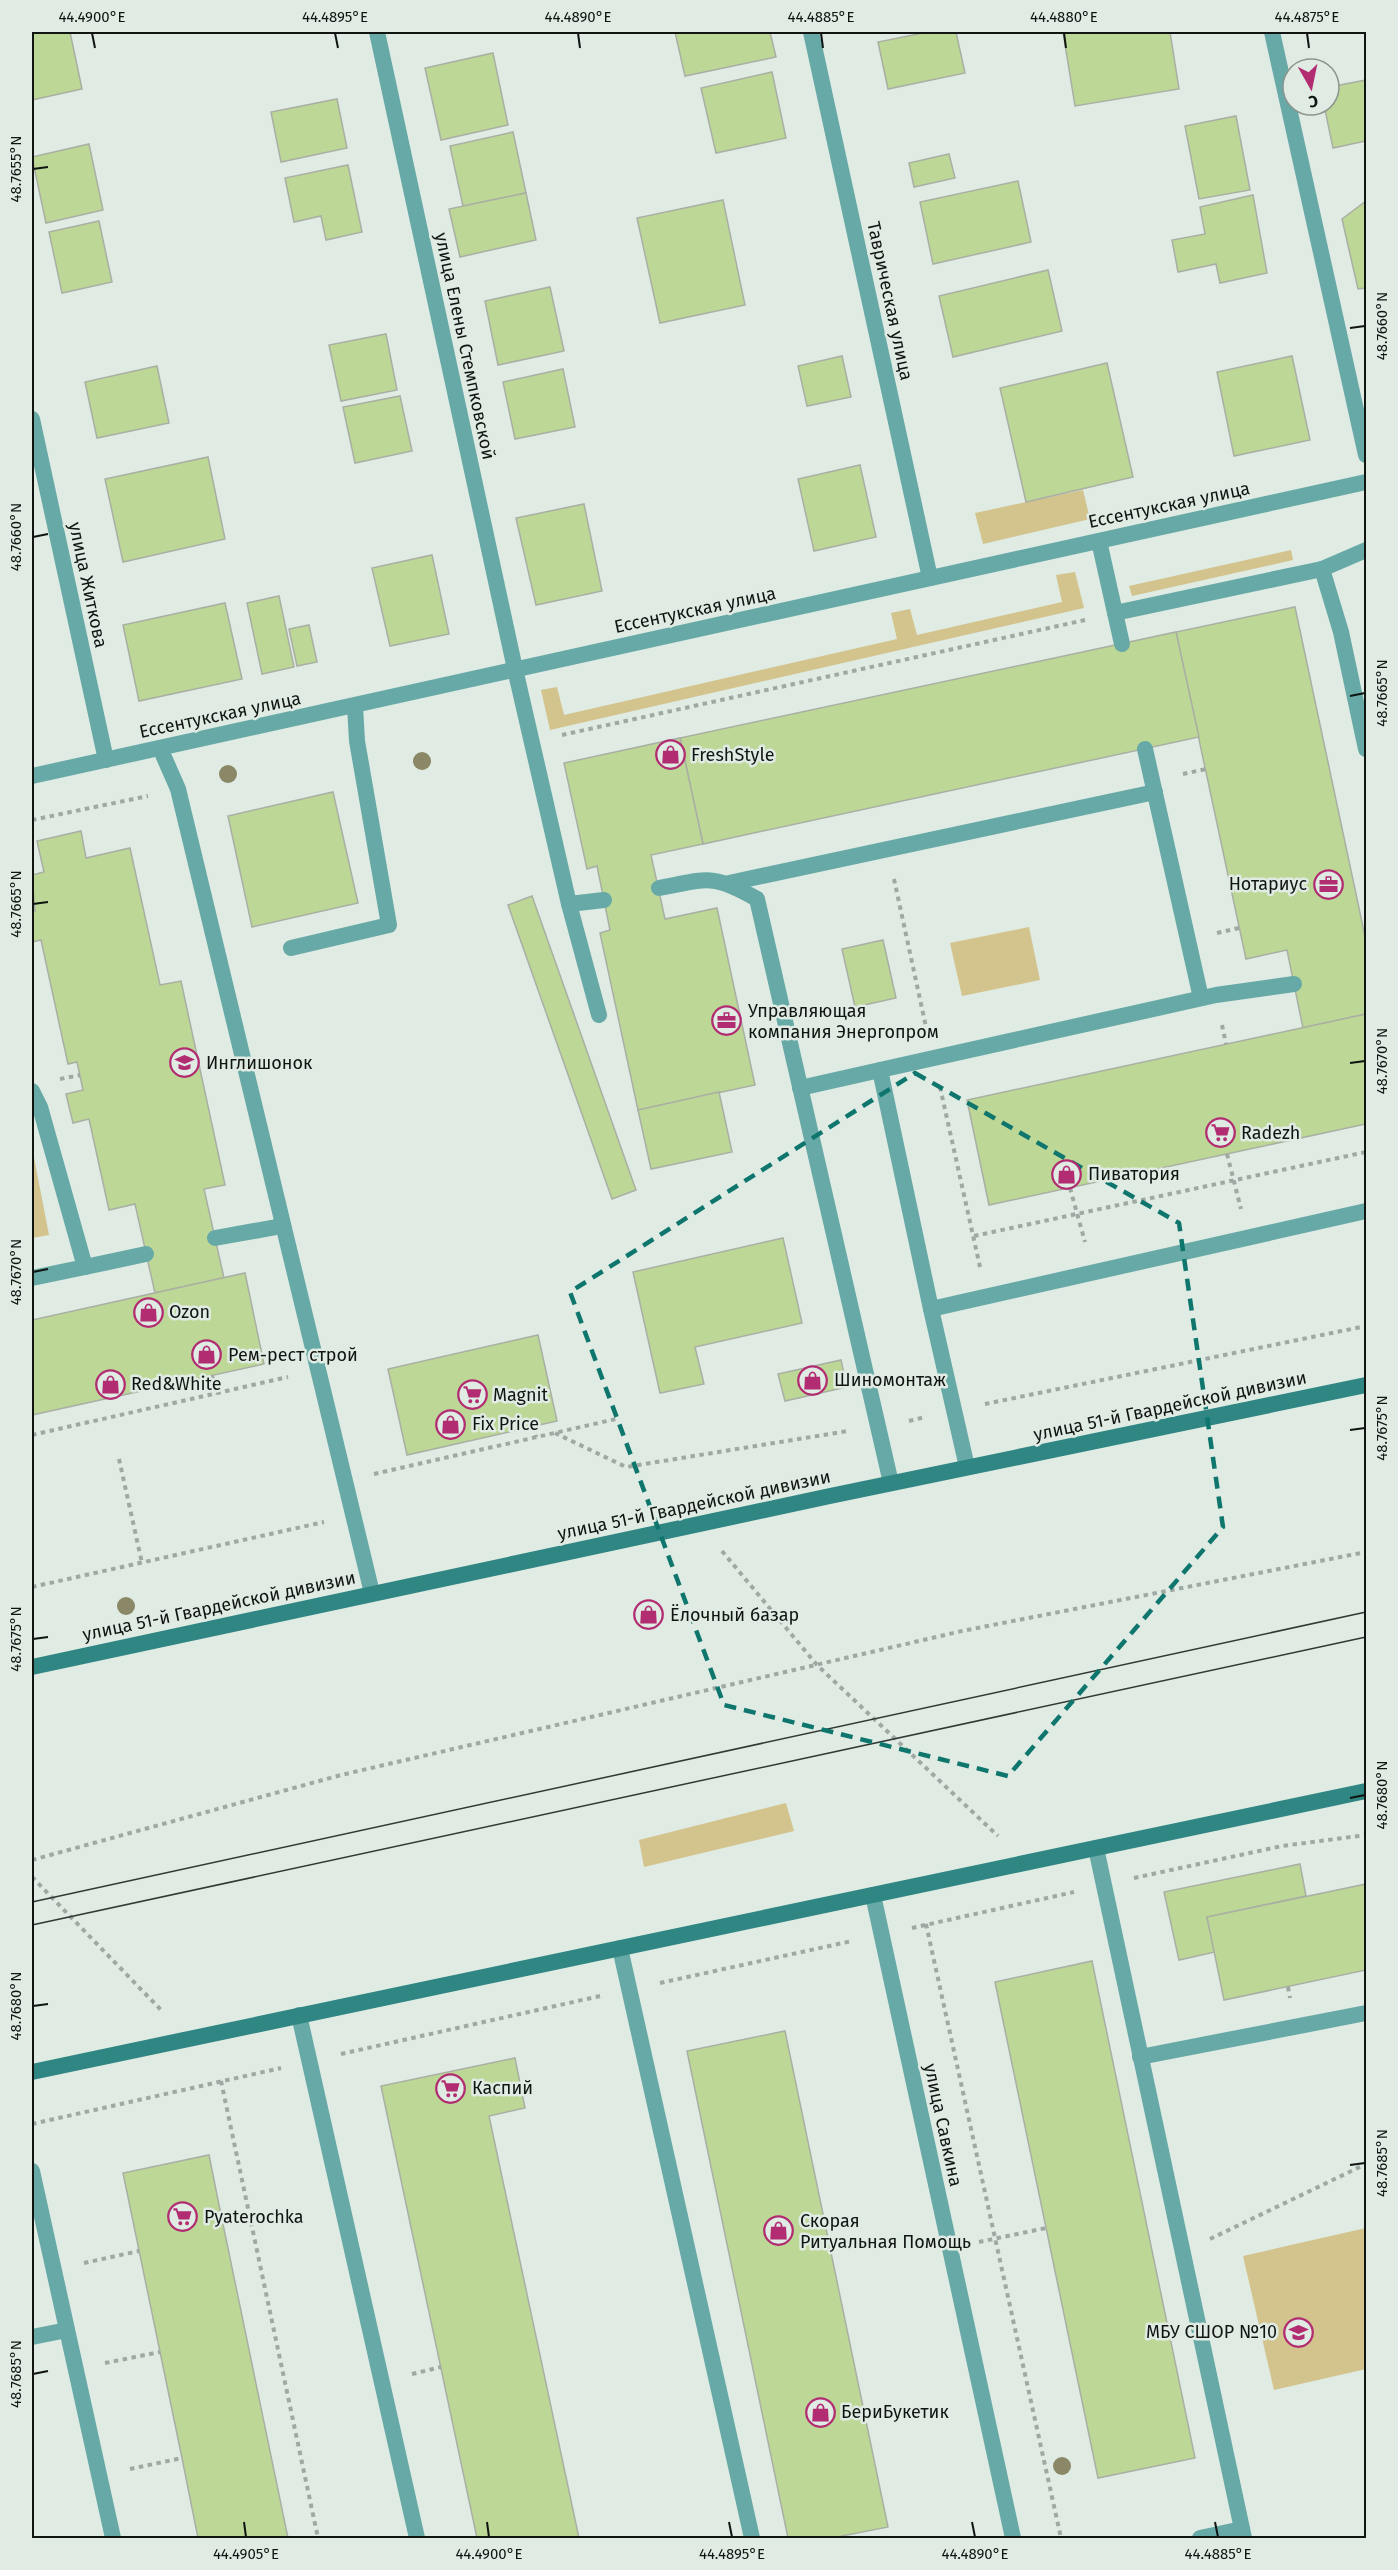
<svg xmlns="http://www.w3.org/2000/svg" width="1398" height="2570" font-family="'Fira Sans',sans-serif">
<rect width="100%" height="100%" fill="#dfebe3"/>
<g fill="#d3c38d">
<path d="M1083 490 1090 519 983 544 975 513Z"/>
<path d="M1291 550 1293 560 1132 596 1129 586Z"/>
<path d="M1075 572 1084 608 550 730 541 690 557 687 564 715 897 639 891 613 910 609 917 635 1062 602 1056 575Z"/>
<path d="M1029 927 1040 980 962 996 950 943Z"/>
<path d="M32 1147 49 1235 32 1238Z"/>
<path d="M786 1803 794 1831 644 1867 639 1840Z"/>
<path d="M1366 2228V2369L1274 2390 1243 2256Z"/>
</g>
<g fill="#bdd796" stroke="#aaafa4" stroke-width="1.5">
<path d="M32 32H70L82 89 32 100Z"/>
<path d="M675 32H770L776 57 685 76Z"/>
<path d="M928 32H956L965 73 888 89 878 42Z"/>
<path d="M1063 32H1170L1179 89 1075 106Z"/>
<path d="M493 53 508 125 441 140 425 68Z"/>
<path d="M772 72 786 138 716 153 701 88Z"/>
<path d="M1366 80V141L1333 148 1324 105H1329V87Z"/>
<path d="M337 99 347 148 281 162 271 112Z"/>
<path d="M1236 116 1250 190 1199 199 1185 126Z"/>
<path d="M513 132 526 193 463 206 450 146Z"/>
<path d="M89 144 103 210 46 223 32 157Z"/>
<path d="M949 154 955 178 914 187 909 163Z"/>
<path d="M348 165 362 232 326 240 321 216 294 222 285 178Z"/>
<path d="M1018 181 1031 242 933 264 920 202Z"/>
<path d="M526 193 536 240 460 257 449 209Z"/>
<path d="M1253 195 1267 273 1220 283 1216 264 1178 272 1172 240 1205 234 1200 207Z"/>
<path d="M723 200 745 305 660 323 637 218Z"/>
<path d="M1366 201V288L1358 289 1342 219Z"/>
<path d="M99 221 112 282 62 293 49 232Z"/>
<path d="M1048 270 1062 331 953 357 939 296Z"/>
<path d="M550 287 564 351 498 365 485 301Z"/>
<path d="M386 334 397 390 341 401 329 345Z"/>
<path d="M842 356 851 397 807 406 798 366Z"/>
<path d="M1292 356 1310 440 1234 456 1217 372Z"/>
<path d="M1107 363 1133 477 1026 502 1000 388Z"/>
<path d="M157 366 169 423 97 438 85 382Z"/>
<path d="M563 369 575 427 515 439 503 382Z"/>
<path d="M400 396 412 451 355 463 343 407Z"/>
<path d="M208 457 225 539 123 562 105 479Z"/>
<path d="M860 465 876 537 814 551 798 479Z"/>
<path d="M584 504 602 591 536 605 516 518Z"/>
<path d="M432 555 449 634 390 646 372 568Z"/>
<path d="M279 596 294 667 262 674 247 603Z"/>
<path d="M225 603 242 679 139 701 123 625Z"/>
<path d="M1295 607 1366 941V1014L1303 1028 1287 950 1246 959 1176 632Z"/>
<path d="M309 625 317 662 297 666 289 629Z"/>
<path d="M1176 632 1199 737 703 844 680 738Z"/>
<path d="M680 738 703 844 651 855 665 919 717 908 755 1085 638 1110 600 933 610 930 597 866 587 869 564 763Z"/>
<path d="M333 792 358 903 252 927 228 816Z"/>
<path d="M81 831 86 858 130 848 160 985 181 981 225 1185 204 1189 224 1278 155 1293 135 1204 109 1210 89 1119 73 1123 66 1094 83 1090 77 1062 68 1064 41 940 32 942V911H35L32 875 44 872 37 841Z"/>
<path d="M532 896 636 1190 612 1199 508 905Z"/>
<path d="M883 940 896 998 855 1007 842 949Z"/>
<path d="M1366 1014V1124L989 1205 967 1100Z"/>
<path d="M719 1092 732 1152 651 1169 638 1110Z"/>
<path d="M783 1238 802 1323 695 1347 704 1384 660 1393 633 1272Z"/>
<path d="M245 1273 264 1364 32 1415V1320Z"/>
<path d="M538 1335 557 1421 407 1455 388 1369Z"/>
<path d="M841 1360 847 1387 785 1401 778 1374Z"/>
<path d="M1300 1864 1306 1896 1207 1917 1215 1952 1179 1960 1164 1892Z"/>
<path d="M1366 1884V1970L1224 2000 1207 1917Z"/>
<path d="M1092 1961 1195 2458 1098 2478 995 1982Z"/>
<path d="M785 2031 888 2527 832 2538H788L687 2051Z"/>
<path d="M515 2058 525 2108 489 2116 579 2538H477L381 2086Z"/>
<path d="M209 2155 218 2200 288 2538H198L182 2458 123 2173Z"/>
</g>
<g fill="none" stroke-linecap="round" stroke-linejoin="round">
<g stroke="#9fa9a3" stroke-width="4" stroke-dasharray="4.5 4.5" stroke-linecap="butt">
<path d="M562 735 1085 620"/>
<path d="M1183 774 1206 769"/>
<path d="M32 820 148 796"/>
<path d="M894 879 926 1027"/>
<path d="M1217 933 1239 928"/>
<path d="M1222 1025 1226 1044"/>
<path d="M60 1079 80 1075"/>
<path d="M940 1087 980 1267"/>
<path d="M1227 1154 1241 1209"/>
<path d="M1070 1188 1085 1242"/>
<path d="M974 1236 1366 1152"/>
<path d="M212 1376 217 1394"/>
<path d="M985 1404 1366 1326"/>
<path d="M909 1421 925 1417"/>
<path d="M534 1426 536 1437"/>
<path d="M555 1433 626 1467 848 1431"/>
<path d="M32 1435 288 1377"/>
<path d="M119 1459 142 1563"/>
<path d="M374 1474 616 1419"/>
<path d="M722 1551 817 1665 998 1836"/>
<path d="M32 1587 324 1522"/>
<path d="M32 1860 341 1775 962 1631 1366 1552"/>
<path d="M32 1877 163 2012"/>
<path d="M1134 1878 1282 1846 1366 1835"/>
<path d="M926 1924 1061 2538"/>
<path d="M912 1928 1074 1892"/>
<path d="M660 1983 852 1941"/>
<path d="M1288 1987 1290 1998"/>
<path d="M341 2054 600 1996"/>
<path d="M221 2081 318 2538"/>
<path d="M32 2124 281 2068"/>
<path d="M1210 2239 1366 2164"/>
<path d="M979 2242 1046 2228"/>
<path d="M84 2263 139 2251"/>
<path d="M105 2363 160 2352"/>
<path d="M412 2374 441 2367"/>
<path d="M130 2469 182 2458"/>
</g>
<g stroke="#67a9a6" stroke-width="16">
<path d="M1099 541 1122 644"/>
<path d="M1322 569 1341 632 1366 749"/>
<path d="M1115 613 1322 569 1366 550"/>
<path d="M515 669 569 904 604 900"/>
<path d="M160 748 178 789 372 1593"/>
<path d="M1145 749 1201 998"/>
<path d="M729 883 1155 792"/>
<path d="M659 888C707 879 712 873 757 899L891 1483"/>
<path d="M569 904 599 1015"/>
<path d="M291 948 389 925 357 741 355 706"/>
<path d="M800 1088 880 1070"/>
<path d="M32 1091 40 1107 85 1267 146 1254"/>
<path d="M215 1238 282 1226"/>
<path d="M32 1278 85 1267"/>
<path d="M931 1309 880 1070 1216 995 1294 984"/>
<path d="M967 1467 931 1309 1366 1211"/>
<path d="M1096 1848 1244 2538"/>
<path d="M620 1948 752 2538"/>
<path d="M299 2015 417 2538"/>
<path d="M1140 2057 1366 2013"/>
<path d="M32 2171 113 2538"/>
<path d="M32 2337 67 2330"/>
<path d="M1200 2538 1242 2529"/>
</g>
<g stroke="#67a9a6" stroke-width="16">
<path d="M377 32 515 669"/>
<path d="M811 32 930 578"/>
<path d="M1272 32 1366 455"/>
<path d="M32 419 106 760"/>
<path d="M32 776 1366 482"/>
<path d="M873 1895 1013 2538"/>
</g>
<g stroke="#2f8683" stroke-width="16">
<path d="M32 1667 830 1496 1366 1385"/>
<path d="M32 2072 1366 1791"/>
</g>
<g stroke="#323834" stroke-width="1.5">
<path d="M32 1902 1366 1612"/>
<path d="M32 1925 1366 1637"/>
</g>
</g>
<g fill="#8a8866">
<circle cx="422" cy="761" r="9"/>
<circle cx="228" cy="774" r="9"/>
<circle cx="126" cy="1606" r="9"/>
<circle cx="1062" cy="2466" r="9"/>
</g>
<path fill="none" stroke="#0f766e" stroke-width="4.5" stroke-dasharray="12 8" stroke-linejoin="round" d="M915 1073 1179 1223 1223 1527 1008 1776 724 1705 570 1292Z"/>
<path fill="none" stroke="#101512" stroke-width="2" d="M92 33 95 48M335 33 338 48M578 33 580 48M821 33 823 48M1064 33 1066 48M1307 33 1309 48M33 169 48 167M1350 328 1365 326M33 537 48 534M1350 696 1365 693M33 904 48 902M1350 1063 1365 1061M33 1272 48 1269M1350 1430 1365 1428M33 1639 48 1637M1350 1798 1365 1795M33 2006 48 2004M1350 2165 1365 2163M33 2374 48 2371M244 2522 246 2537M487 2522 489 2537M729 2522 732 2537M972 2522 975 2537M1215 2522 1218 2537"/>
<defs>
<symbol id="shop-ring" viewBox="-11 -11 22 22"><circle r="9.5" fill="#dfebe3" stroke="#b22c72" stroke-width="1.5"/><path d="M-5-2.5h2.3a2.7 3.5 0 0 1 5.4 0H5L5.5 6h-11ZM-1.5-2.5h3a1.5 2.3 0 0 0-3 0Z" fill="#b22c72"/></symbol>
<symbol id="office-ring" viewBox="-11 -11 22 22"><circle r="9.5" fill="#dfebe3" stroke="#b22c72" stroke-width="1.5"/><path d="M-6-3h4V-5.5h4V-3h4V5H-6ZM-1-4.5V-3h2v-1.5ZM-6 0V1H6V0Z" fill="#b22c72"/></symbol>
<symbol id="school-ring" viewBox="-11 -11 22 22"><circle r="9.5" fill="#dfebe3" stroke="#b22c72" stroke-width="1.5"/><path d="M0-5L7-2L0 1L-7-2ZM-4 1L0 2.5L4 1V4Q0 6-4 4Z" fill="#b22c72"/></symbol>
<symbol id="supermarket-ring" viewBox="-11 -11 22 22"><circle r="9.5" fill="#dfebe3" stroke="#b22c72" stroke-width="1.5"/><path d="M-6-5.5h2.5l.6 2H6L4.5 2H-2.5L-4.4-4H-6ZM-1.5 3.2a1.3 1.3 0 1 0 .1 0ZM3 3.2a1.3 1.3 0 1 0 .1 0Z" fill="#b22c72"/></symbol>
</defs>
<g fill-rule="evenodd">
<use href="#shop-ring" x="654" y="738" width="33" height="33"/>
<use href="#office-ring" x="1312" y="868" width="33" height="33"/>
<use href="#office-ring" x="710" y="1004" width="33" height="33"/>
<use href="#school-ring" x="168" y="1046" width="33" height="33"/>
<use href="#supermarket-ring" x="1204" y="1116" width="33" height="33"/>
<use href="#shop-ring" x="1050" y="1158" width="33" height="33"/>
<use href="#shop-ring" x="132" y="1296" width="33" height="33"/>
<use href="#shop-ring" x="190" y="1338" width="33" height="33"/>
<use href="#shop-ring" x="796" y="1364" width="33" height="33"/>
<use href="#shop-ring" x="94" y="1368" width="33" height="33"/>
<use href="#supermarket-ring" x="456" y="1378" width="33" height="33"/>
<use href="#shop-ring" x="434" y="1408" width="33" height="33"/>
<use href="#shop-ring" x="632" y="1598" width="33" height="33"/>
<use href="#supermarket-ring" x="434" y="2072" width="33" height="33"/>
<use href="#supermarket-ring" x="166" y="2200" width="33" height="33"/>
<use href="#shop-ring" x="762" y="2214" width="33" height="33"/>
<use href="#school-ring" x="1282" y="2316" width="33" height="33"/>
<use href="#shop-ring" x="804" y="2396" width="33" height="33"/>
</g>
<g text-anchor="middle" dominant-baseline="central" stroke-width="5" stroke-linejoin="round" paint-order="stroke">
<g font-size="18" fill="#101512" stroke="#dfebe3">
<text transform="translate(890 301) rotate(78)">Таврическая улица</text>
<text transform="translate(465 346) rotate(78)">улица Елены Стемпковской</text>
<text transform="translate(1169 505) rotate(-12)">Ессентукская улица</text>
<text transform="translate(88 585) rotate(78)">улица Житкова</text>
<text transform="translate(695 610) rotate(-12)">Ессентукская улица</text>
<text transform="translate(220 715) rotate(-12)">Ессентукская улица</text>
<text transform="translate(1170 1406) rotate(-12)">улица 51-й Гвардейской дивизии</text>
<text transform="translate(694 1505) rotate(-12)">улица 51-й Гвардейской дивизии</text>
<text transform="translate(219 1606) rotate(-12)">улица 51-й Гвардейской дивизии</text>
<text transform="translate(943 2125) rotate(78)">улица Савкина</text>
</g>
<g font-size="18" fill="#101512" stroke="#dfebe3" text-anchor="start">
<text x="691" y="755">FreshStyle</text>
<text x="1307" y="884" text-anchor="end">Нотариус</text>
<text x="748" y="1011">Управляющая<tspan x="748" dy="21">компания Энергопром</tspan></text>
<text x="206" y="1063">Инглишонок</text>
<text x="1241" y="1133">Radezh</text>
<text x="1088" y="1174">Пиватория</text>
<text x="169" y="1312">Ozon</text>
<text x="228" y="1355">Рем-рест строй</text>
<text x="834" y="1380">Шиномонтаж</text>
<text x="131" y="1384">Red&amp;White</text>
<text x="493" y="1395">Magnit</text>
<text x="472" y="1424">Fix Price</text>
<text x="670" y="1615">Ёлочный базар</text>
<text x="472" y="2088">Каспий</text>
<text x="204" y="2217">Pyaterochka</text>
<text x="800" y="2221">Скорая<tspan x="800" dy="21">Ритуальная Помощь</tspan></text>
<text x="1277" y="2332" text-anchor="end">МБУ СШОР №10</text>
<text x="841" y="2412">БериБукетик</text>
</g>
</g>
<rect width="1398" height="2570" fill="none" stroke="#dfebe3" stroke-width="66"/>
<g transform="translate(1311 87) rotate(171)"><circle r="28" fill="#dfebe3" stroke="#8c958f" stroke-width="1.5"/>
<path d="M0-4.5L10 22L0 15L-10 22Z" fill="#b22c72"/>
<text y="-9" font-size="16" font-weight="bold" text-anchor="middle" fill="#101512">С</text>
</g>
<rect x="33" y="33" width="1332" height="2504" fill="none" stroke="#101512" stroke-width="2"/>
<g font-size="15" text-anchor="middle" fill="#101512">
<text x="92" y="22">44.4900°E</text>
<text x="335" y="22">44.4895°E</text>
<text x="578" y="22">44.4890°E</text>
<text x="821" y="22">44.4885°E</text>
<text x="1064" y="22">44.4880°E</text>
<text x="1307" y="22">44.4875°E</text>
<text transform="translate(16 169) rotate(-90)" y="5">48.7655°N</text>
<text transform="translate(1382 326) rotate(-90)" y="5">48.7660°N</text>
<text transform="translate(16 537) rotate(-90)" y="5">48.7660°N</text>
<text transform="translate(1382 693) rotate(-90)" y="5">48.7665°N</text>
<text transform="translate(16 904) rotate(-90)" y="5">48.7665°N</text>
<text transform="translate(1382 1061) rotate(-90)" y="5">48.7670°N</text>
<text transform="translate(16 1272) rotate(-90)" y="5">48.7670°N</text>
<text transform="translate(1382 1428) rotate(-90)" y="5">48.7675°N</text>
<text transform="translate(16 1639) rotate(-90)" y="5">48.7675°N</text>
<text transform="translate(1382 1795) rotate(-90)" y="5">48.7680°N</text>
<text transform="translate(16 2006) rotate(-90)" y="5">48.7680°N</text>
<text transform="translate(1382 2163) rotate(-90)" y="5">48.7685°N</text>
<text transform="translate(16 2374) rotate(-90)" y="5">48.7685°N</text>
<text x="246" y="2559">44.4905°E</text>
<text x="489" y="2559">44.4900°E</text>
<text x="732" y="2559">44.4895°E</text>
<text x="975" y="2559">44.4890°E</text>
<text x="1218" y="2559">44.4885°E</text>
</g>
</svg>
